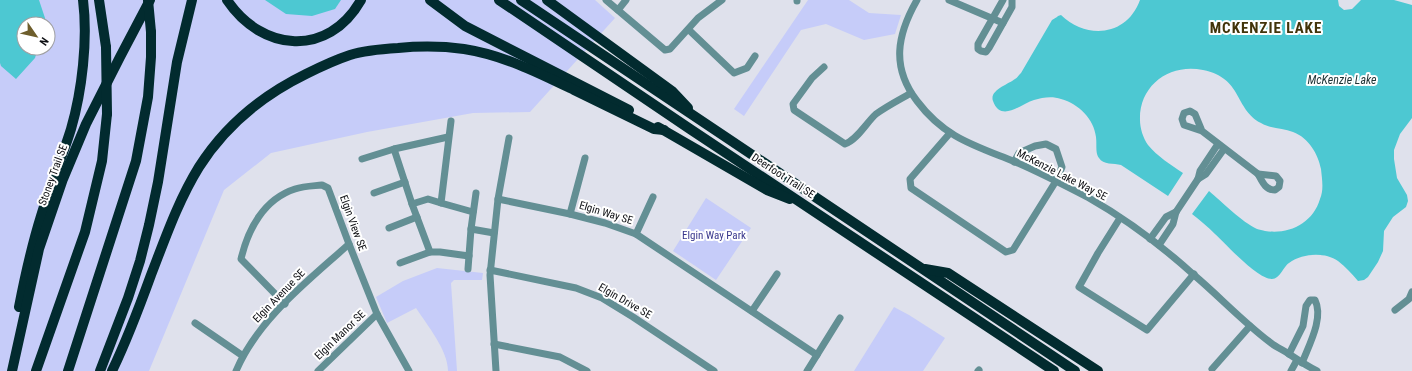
<svg xmlns="http://www.w3.org/2000/svg" width="1412" height="371" font-family="'Roboto Condensed',sans-serif">
<rect width="100%" height="100%" fill="#dfe1ec"/>
<g fill="#c6ccf9" fill-rule="evenodd">
<path d="M0 0H595L615 18 530 112 473 113 367 132 271 153 224 190 149 371H0ZM24 24H48V48H24Z"/>
<path d="M808 0H849L869 13 901 15 895 34 864 40 826 24 801 30 744 116 734 109Z"/>
<path d="M706 198 751 228 716 280 673 251Z"/>
<path d="M437 268 483 273 482 280H454L451 283 457 371H448C448 350 427 325 416 308L387 323 376 297 403 281Z"/>
<path d="M894 307 909 315 945 338 923 371H854Z"/>
</g>
<g fill="#4dc8d2">
<path d="M0 0H39L46 21 45 24H24V48H38L35 58 16 79 1 66 0 63Z"/>
<path d="M265 0H341L335 9 312 16 286 14Z"/>
<path d="M1140 0H1338L1339 6 1344 10 1352 9 1361 0H1394L1412 5V118L1400 134 1394 150V159L1397 178 1407 195 1408 201 1406 207 1393 217 1384 231 1383 251 1378 262 1368 277 1364 280 1358 281C1352 274 1346 267 1338 261 1325 252 1303 253 1289 263 1283 267 1280 279 1272 279 1257 279 1226 244 1215 234 1208 227 1200 220 1192 214L1209 191C1222 202 1242 222 1257 229 1259 230 1263 230 1265 231 1289 235 1313 223 1320 199 1324 190 1322 179 1321 169 1318 154 1309 138 1293 132 1283 128 1271 129 1261 123 1234 109 1243 78 1203 70 1170 63 1139 85 1140 120 1140 128 1143 138 1148 145 1157 156 1171 165 1183 173L1168 196 1121 165C1114 163 1103 165 1099 158 1095 153 1097 144 1096 137 1094 119 1079 104 1061 99 1053 96 1043 97 1034 100 1021 104 1001 123 993 101 989 90 1009 84 1015 79 1017 78 1019 75 1021 73L1052 20 1057 17 1058 16 1061 15C1087 40 1127 36 1140 0Z"/>
</g>
<g fill="none" stroke-linecap="round" stroke-linejoin="round">
<g stroke="#638f94" stroke-width="7">
<path d="M606 0 665 50 670 49 698 18 722 0"/>
<path d="M797 0V1"/>
<path d="M917 0C897 35 891 67 917 101 944 137 973 145 1013 161 1039 172 1064 185 1089 198 1126 219 1162 246 1194 275 1220 297 1243 322 1271 343 1276 347 1283 350 1289 354 1298 360 1307 366 1317 371"/>
<path d="M949 0 1003 23"/>
<path d="M1003 0 978 44V49L981 51 986 52 989 48 1012 7V0"/>
<path d="M618 10 626 0"/>
<path d="M689 30 734 73 747 68 755 56"/>
<path d="M824 67 812 78 793 104 794 110 845 144C857 140 866 123 876 114 887 106 899 100 911 93"/>
<path d="M451 121 441 203 473 212"/>
<path d="M1202 131 1195 114 1190 111 1184 113 1182 119 1184 125 1202 131 1258 174"/>
<path d="M950 133 910 179 911 188 1006 252 1013 250 1056 181 1062 167 1056 149 1046 144 1035 146 1019 153 1014 162"/>
<path d="M394 149 412 204"/>
<path d="M362 159 394 149 448 137"/>
<path d="M1258 174 1276 176 1280 181 1279 187 1275 190C1265 190 1262 181 1258 174Z"/>
<path d="M1198 179 1206 174 1224 149"/>
<path d="M374 193 405 182"/>
<path d="M498 199 509 138"/>
<path d="M441 203 428 199 412 204 430 252H440L469 256"/>
<path d="M570 214 585 158"/>
<path d="M1120 218 1098 253 1079 287 1147 330 1194 274"/>
<path d="M389 228 417 217"/>
<path d="M471 229 476 193"/>
<path d="M636 234 653 197"/>
<path d="M1150 239 1166 217 1176 212"/>
<path d="M1159 245 1173 224 1176 212 1198 179 1200 171 1218 144"/>
<path d="M400 263 430 252"/>
<path d="M468 269 471 229 494 233"/>
<path d="M490 270 576 288 602 298 633 317 714 371"/>
<path d="M285 304 241 259C248 229 264 199 295 189 304 186 313 186 322 185L328 188 349 244 377 314 409 371"/>
<path d="M1395 310 1409 299 1412 292"/>
<path d="M752 311 777 274"/>
<path d="M195 323 243 356"/>
<path d="M494 344 560 357 587 371"/>
<path d="M1289 354 1303 326 1306 306 1310 300H1315C1324 318 1309 345 1302 363"/>
<path d="M1212 369 1250 326"/>
<path d="M236 371C258 319 308 281 349 244"/>
<path d="M318 371 377 314"/>
<path d="M496 371 490 275 498 199 570 214 605 223 636 234 817 355"/>
<path d="M807 371 840 318"/>
<path d="M978 371 979 370"/>
<path d="M1291 371 1297 360"/>
</g>
<g stroke="#022b2f" stroke-width="10">
<path d="M99 0 106 47"/>
<path d="M227 0C262 52 328 58 361 0"/>
<path d="M430 0 465 26 629 110"/>
<path d="M499 0 690 129 1054 371"/>
<path d="M521 0 1075 371"/>
<path d="M547 0 672 91 688 108"/>
<path d="M658 127 767 190 790 199"/>
<path d="M925 269 948 273 1098 371"/>
<path d="M19 307C25 276 32 245 41 216 50 186 62 158 71 129 82 91 88 40 83 0"/>
<path d="M12 371 39 249 63 179 86 124 120 57 150 0"/>
<path d="M36 371 85 232 102 161 107 114"/>
<path d="M68 371 136 161 148 97 151 57V32"/>
<path d="M100 371 128 298 140 261 149 225 158 182 177 62 192 0"/>
<path d="M112 371C127 340 139 308 151 275 165 239 178 201 199 167 225 126 263 95 306 74 320 67 335 60 350 55 366 50 382 49 398 48 419 46 442 46 464 49 503 55 539 73 574 90 601 103 627 116 654 129L664 130"/>
</g>
<g stroke="#022b2f" stroke-width="10">
<path d="M148 0 151 32"/>
<path d="M106 47 107 114"/>
</g>
</g>
<g text-anchor="middle" dominant-baseline="central" stroke-width="4" stroke-linejoin="round" paint-order="stroke">
<g font-size="11" fill="#0e0f13" stroke="#fff">
<text transform="translate(53 175) rotate(-70)">Stoney Trail SE</text>
<text transform="translate(1062 175) rotate(27)">McKenzie Lake Way SE</text>
<text transform="translate(783 176) rotate(33)">Deerfoot Trail SE</text>
<text transform="translate(606 213) rotate(17)">Elgin Way SE</text>
<text transform="translate(353 223) rotate(70)">Elgin View SE</text>
<text transform="translate(279 296) rotate(-46)">Elgin Avenue SE</text>
<text transform="translate(625 301) rotate(30)">Elgin Drive SE</text>
<text transform="translate(340 335) rotate(-44)">Elgin Manor SE</text>
</g>
<g font-size="11" fill="#39378d" stroke="#fff">
<text x="714" y="235">Elgin Way Park</text>
</g>
<g font-size="12" font-style="italic" fill="#1e3335" stroke="#fff">
<text x="1342" y="80">McKenzie Lake</text>
</g>
<g font-size="15" font-weight="bold" letter-spacing="1" fill="#41340a" stroke="#fff">
<text x="1266" y="28">MCKENZIE LAKE</text>
</g>
</g>
<g transform="translate(36 36) rotate(124)"><circle r="19" fill="#ffffff" stroke="#9f9fa1"/>
<path d="M0-3L7 15L0 10L-7 15Z" fill="#6e5e2c"/>
<text y="-6" font-size="11" font-weight="bold" text-anchor="middle" fill="#0e0f13">N</text>
</g>
</svg>
